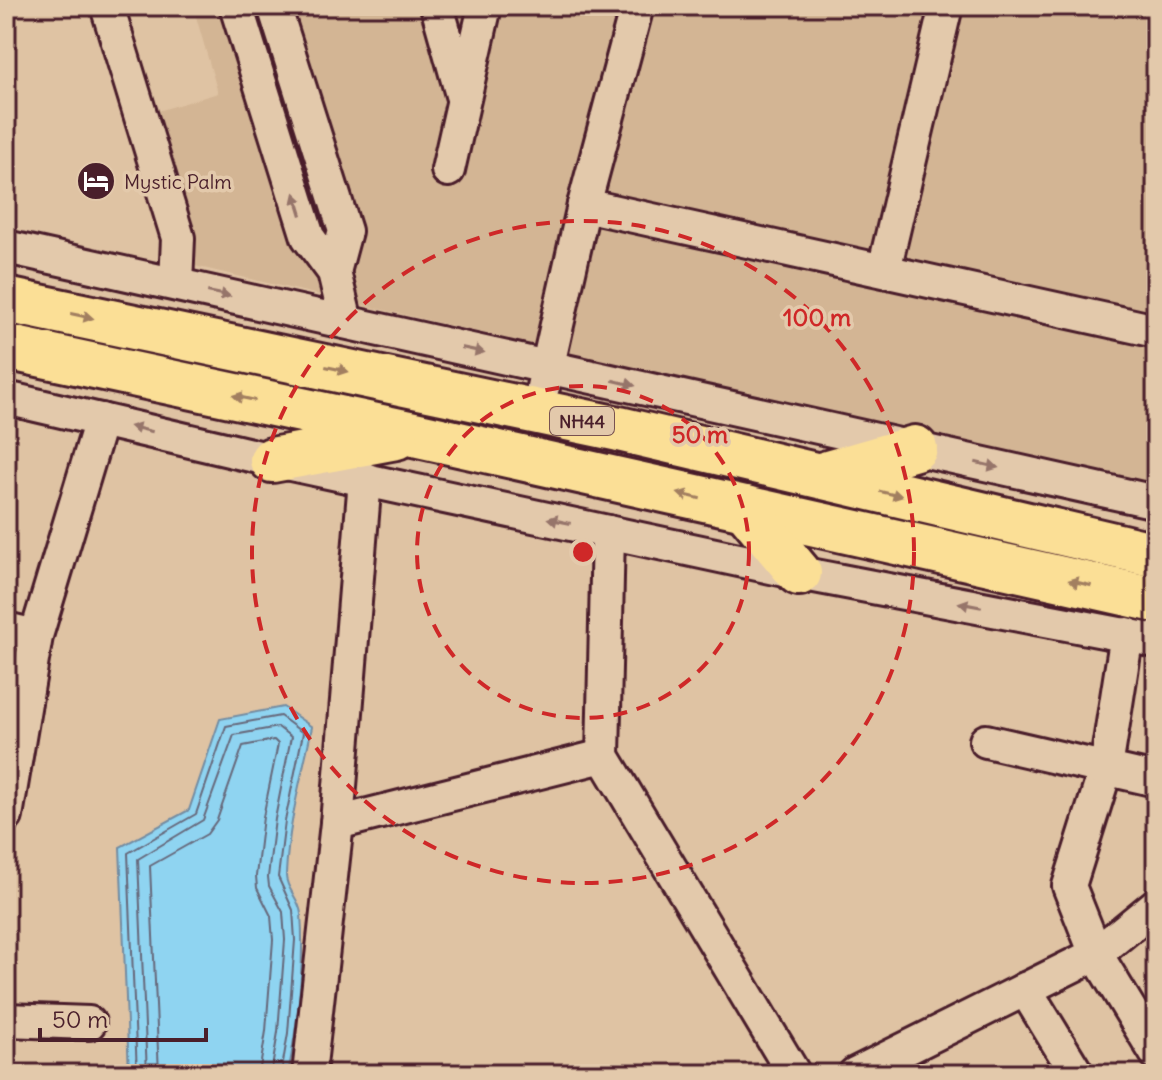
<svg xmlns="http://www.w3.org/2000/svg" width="1162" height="1080" font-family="Delius,sans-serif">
<rect width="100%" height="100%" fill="#dfc3a3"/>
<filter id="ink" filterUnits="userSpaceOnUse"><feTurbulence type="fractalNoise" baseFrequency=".0125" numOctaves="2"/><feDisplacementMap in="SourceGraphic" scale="16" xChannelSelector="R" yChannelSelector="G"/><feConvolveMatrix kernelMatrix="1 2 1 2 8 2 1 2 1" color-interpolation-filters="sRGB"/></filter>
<g filter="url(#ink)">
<path fill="#d3b594" d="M193 6H1156V490L169 260 155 112 218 93Z"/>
<path fill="#8fd4f1" stroke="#738ca2" stroke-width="2" d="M283 707 312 727C302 775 288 825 286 874 285 888 300 899 301 914 305 967 298 1022 288 1074H129L120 847 189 810 220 719Z"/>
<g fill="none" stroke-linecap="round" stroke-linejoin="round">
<g stroke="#66677a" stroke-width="2">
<path d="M137 1074 128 853 196 814 226 726 280 716 303 733 285 821 278 877 293 910 295 940 288 1033 281 1074"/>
<path d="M147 1074 138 859 203 820 234 735 278 727 291 737 275 819 268 877 269 886 283 912 285 940 278 1032 271 1074"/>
<path d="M159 1074 150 866 207 834 217 820 243 746 274 740 278 744 263 817 256 876 257 888 271 916 273 940 266 1031 259 1074"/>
</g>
<defs>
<g id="minor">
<path d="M107 6 178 238 176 284"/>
<path d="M236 6 308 237 334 272 346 322"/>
<path d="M274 6 345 231 334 272"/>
<path d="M437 6 462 95"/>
<path d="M448 170 485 6"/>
<path d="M584 205 1156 331"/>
<path d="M6 247 1156 502"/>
<path d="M884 270 946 6"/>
<path d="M543 387 584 205 637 6"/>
<path d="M6 398 272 460 799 573 1156 641"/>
<path d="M608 532 603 756 794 1074"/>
<path d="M6 629 36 636"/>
<path d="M1127 634 1106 768 1069 886 1096 954 1156 1053"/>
<path d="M986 741 1156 780"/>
<path d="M6 816 36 636 101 420"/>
<path d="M337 823 603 756"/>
<path d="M1025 989 1077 1074"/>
<path d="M6 1020 89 1023"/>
<path d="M309 1074 337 823 365 479"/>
<path d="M855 1074 1096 954 1156 905"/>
</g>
<g id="highway">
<path d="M6 300 619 429 1156 555"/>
<path d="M6 347 414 434 1156 600"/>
<path d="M272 460 396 437"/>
<path d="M821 475 915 448"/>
<path d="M745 508 799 573"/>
</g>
</defs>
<use href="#minor" stroke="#4a1f2b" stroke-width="38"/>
<use href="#highway" stroke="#4a1f2b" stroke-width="50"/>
<use href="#minor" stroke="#e3c9ab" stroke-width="32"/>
<use href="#highway" stroke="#fbdf96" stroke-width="44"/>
</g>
<defs><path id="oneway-solid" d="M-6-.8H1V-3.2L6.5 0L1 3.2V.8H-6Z" transform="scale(2)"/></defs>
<g fill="#96746b">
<use href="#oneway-solid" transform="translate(298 204) rotate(-107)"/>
<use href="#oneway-solid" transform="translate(219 294) rotate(12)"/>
<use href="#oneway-solid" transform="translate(473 350) rotate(12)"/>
<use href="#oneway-solid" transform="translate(624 383) rotate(13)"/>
<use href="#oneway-solid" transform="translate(141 429) rotate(-167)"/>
<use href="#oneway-solid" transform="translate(987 465) rotate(13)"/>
<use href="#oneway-solid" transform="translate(559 521) rotate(-168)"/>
<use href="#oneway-solid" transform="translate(970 605) rotate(-169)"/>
</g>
<g fill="#a27f60">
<use href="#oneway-solid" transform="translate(82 316) rotate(12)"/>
<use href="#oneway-solid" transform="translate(337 369) rotate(12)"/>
<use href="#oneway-solid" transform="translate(244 398) rotate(-168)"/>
<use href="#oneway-solid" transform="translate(891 494) rotate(13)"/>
<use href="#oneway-solid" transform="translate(689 496) rotate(-167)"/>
<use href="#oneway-solid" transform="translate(1080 583) rotate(-167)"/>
</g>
</g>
<g fill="none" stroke="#cf2828" stroke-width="4" stroke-dasharray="14 10">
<circle cx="583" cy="552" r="166"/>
<circle cx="583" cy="552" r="331"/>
</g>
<defs>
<symbol id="hotel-disc" viewBox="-11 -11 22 22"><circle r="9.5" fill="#4a1f2b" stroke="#e3c9ab"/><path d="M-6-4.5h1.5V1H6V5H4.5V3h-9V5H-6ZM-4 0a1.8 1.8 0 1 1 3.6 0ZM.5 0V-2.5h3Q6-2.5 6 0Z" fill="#fff"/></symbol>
</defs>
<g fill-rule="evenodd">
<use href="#hotel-disc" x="74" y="159" width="44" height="44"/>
</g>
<g text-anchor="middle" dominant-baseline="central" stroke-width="7" stroke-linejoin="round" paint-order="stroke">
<rect fill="#e3c9ab" stroke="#785251" stroke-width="2" x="550" y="407" width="64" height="28" rx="6"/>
<g font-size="18" font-weight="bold" fill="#4a1f2b">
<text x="582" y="421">NH44</text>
</g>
<g font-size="20" fill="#4a1f2b" stroke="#e3c9ab" text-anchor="start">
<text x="124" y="181">Mystic Palm</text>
</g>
</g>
<circle cx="583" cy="552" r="12" fill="#cf2828" stroke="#e3c9ab" stroke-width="4"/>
<g font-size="24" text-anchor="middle" font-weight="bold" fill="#cf2828" stroke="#e3c9ab" stroke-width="7" stroke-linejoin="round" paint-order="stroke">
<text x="817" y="326">100 m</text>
<text x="700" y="443">50 m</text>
</g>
<rect width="1162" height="1080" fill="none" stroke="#e3c9ab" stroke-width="32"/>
<rect x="16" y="16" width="1130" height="1048" fill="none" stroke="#4a1f2b" stroke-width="3" filter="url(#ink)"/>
<path d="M40 1028v12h166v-12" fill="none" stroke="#4a1f2b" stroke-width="4"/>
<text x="52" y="1028" font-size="24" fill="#4a1f2b" stroke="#e3c9ab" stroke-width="6" paint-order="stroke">50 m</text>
</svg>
